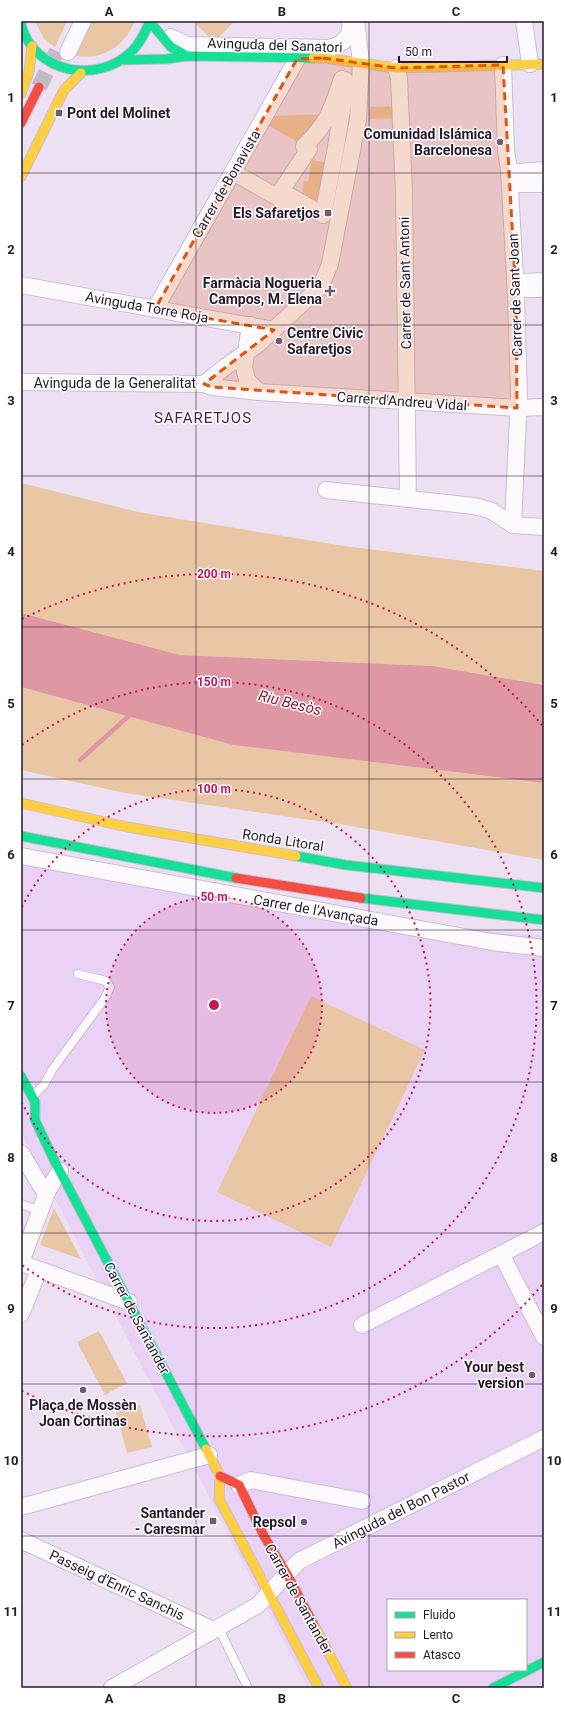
<svg xmlns="http://www.w3.org/2000/svg" width="565" height="1709" font-family="Roboto,sans-serif">
<rect width="100%" height="100%" fill="#ece0f2"/>
<path fill="#ead2f6" fill-rule="evenodd" d="M21 856 321 914 544 936V1688H308L21 1133ZM388 1600H526V1670H388Z"/>
<g fill="#eac7a4">
<path d="M35 21H67L55 47 44 39Z"/>
<path d="M86 21H135C124 48 99 63 70 54Z"/>
<path d="M193 21H235L214 42Z"/>
<path d="M394 106V118L369 119 370 107Z"/>
<path d="M330 114 304 146 266 124 272 116Z"/>
<path d="M312 160 327 163 320 202 301 198 304 181 308 182Z"/>
<path d="M21 483 138 512 344 546 544 571V685L433 666 180 655 21 613Z"/>
<path d="M21 687 233 745 544 783V860L339 824 125 793 21 770Z"/>
<path d="M311 996 425 1050 331 1247 217 1192Z"/>
<path d="M54 1208 81 1259 40 1245Z"/>
<path d="M99 1331 127 1383 105 1395 77 1342Z"/>
<path d="M140 1405 152 1447 127 1453 116 1412Z"/>
</g>
<path fill="#df98a3" d="M21 613 180 655 433 666 544 685V783L233 745 21 687Z"/>
<g fill="none" stroke-linecap="round" stroke-linejoin="round">
<path stroke="#df98a3" stroke-width="4.5" d="M80 760 132 713"/>
<path stroke="#c4b8ca" stroke-width="16" stroke-dasharray="16 8" stroke-linecap="butt" d="M39 87 59 47"/>
<defs>
<g id="lane">
<path d="M34 1095 44 1085 52 1070 105 998 110 987 106 981 78 974"/>
<path d="M21 1204 40 1211"/>
<path d="M218 1627 248 1688"/>
</g>
<g id="street">
<path d="M524 21 530 64"/>
<path d="M171 37 187 45 329 48C341 46 355 34 349 21"/>
<path d="M68 52 83 21"/>
<path d="M503 65 506 151 509 170 516 296 519 395 513 525"/>
<path d="M396 68 399 78 404 193 408 499"/>
<path d="M342 79 345 80 346 85 335 153 323 215 281 191 309 149 304 146C328 124 332 108 342 79Z"/>
<path d="M544 170 519 172V184H544"/>
<path d="M233 172 289 204"/>
<path d="M544 281 522 282 523 289H544"/>
<path d="M21 285 274 330"/>
<path d="M155 309 297 59"/>
<path d="M250 325 244 367 247 380 259 392"/>
<path d="M21 382 204 384 225 367 257 345 321 286 330 264 358 119 361 62 356 21"/>
<path d="M204 384 212 387 259 392 517 408 544 407"/>
<path d="M326 490 474 506 490 510 513 525 544 527"/>
<path d="M21 856 492 942 544 948"/>
<path d="M21 1153 42 1188"/>
<path d="M501 1254 544 1337"/>
<path d="M21 1262 48 1190 60 1171"/>
<path d="M21 1263 129 1302"/>
<path d="M21 1314 39 1270"/>
<path d="M362 1325 544 1232"/>
<path d="M239 1485 251 1480 362 1501"/>
<path d="M21 1507 209 1455"/>
<path d="M21 1540 213 1630"/>
<path d="M112 1688 258 1605 299 1561 544 1438"/>
</g>
<g id="fast">
<path d="M150 22 171 47 187 56"/>
<path d="M21 24C33 73 97 85 131 52 140 44 145 32 150 21"/>
<path d="M124 60 167 59 187 56 313 58"/>
<path d="M21 836 236 878"/>
<path d="M296 856 346 865 544 888"/>
<path d="M361 898 544 920"/>
<path d="M21 1076 35 1102V1120L54 1160 206 1449"/>
<path d="M493 1688 544 1662"/>
</g>
<g id="slow">
<path d="M313 58H323L396 68 544 64"/>
<path d="M21 94 29 72 32 46"/>
<path d="M21 177 64 90 81 73"/>
<path d="M21 803 127 827 296 856"/>
<path d="M206 1449 220 1476 219 1499 319 1688"/>
<path d="M314 1625 347 1688"/>
</g>
<g id="jam">
<path d="M21 123 39 87"/>
<path d="M236 878 361 898"/>
<path d="M220 1476 239 1485 264 1536 287 1574 314 1625"/>
</g>
</defs>
<use href="#lane" stroke="#cabed0" stroke-width="10"/>
<use href="#street" stroke="#cabed0" stroke-width="18"/>
<use href="#fast" stroke="#cabed0" stroke-width="11"/>
<use href="#slow" stroke="#cabed0" stroke-width="11"/>
<use href="#jam" stroke="#cabed0" stroke-width="11"/>
<use href="#lane" stroke="#fcfafd" stroke-width="8"/>
<use href="#street" stroke="#fcfafd" stroke-width="16"/>
<use href="#fast" stroke="#16e098" stroke-width="9"/>
<use href="#slow" stroke="#ffcf43" stroke-width="9"/>
<use href="#jam" stroke="#f24e42" stroke-width="9"/>
</g>
<path fill="#de560e" fill-opacity="0.2" stroke="#de560e" stroke-width="3" stroke-dasharray="8 5" stroke-linejoin="round" d="M323 58 396 68 503 65 516 296 517 408 212 387 204 384 274 330 155 309 297 59Z"/>
<path fill="none" stroke="#26182c" stroke-width="1" stroke-opacity="0.55" d="M196 21V1688M369 21V1688M21 173H544M21 325H544M21 476H544M21 627H544M21 779H544M21 930H544M21 1082H544M21 1233H544M21 1384H544M21 1536H544"/>
<circle cx="214" cy="1005" r="108" fill="#c2185b" fill-opacity=".12"/>
<g fill="none" stroke="#c2185b" stroke-width="2" stroke-dasharray="2 4">
<circle cx="214" cy="1005" r="108"/>
<path d="M22 907A216 216 0 1 1 22 1103"/>
<path d="M22 745A323 323 0 1 1 22 1265"/>
<path d="M542 1285A431 431 0 0 1 22 1391M22 619A431 431 0 0 1 542 725"/>
</g>
<g fill="#6b5e71" stroke="#fff" stroke-width="1.5">
<rect x="55" y="109" width="8" height="8" rx="2"/>
<circle cx="500" cy="142" r="4"/>
<rect x="324" y="209" width="8" height="8" rx="2"/>
<path d="M328 285h4v4h4v4h-4v4h-4v-4h-4v-4h4z"/>
<circle cx="279" cy="341" r="4"/>
<circle cx="532" cy="1375" r="4"/>
<circle cx="83" cy="1390" r="4"/>
<rect x="209" y="1517" width="8" height="8" rx="2"/>
<circle cx="304" cy="1522" r="4"/>
</g>
<g text-anchor="middle" dominant-baseline="central" stroke-width="3" stroke-linejoin="round" paint-order="stroke">
<g font-size="14" fill="#26182c" stroke="#fff">
<text transform="translate(275 45) rotate(2)">Avinguda del Sanatori</text>
<text transform="translate(226 184) rotate(-60)">Carrer de Bonavista</text>
<text transform="translate(405 283) rotate(-91)">Carrer de Sant Antoni</text>
<text transform="translate(515 295) rotate(-92)">Carrer de Sant Joan</text>
<text transform="translate(147 307) rotate(10)">Avinguda Torre Roja</text>
<text x="115" y="383">Avinguda de la Generalitat</text>
<text transform="translate(402 401) rotate(4)">Carrer d'Andreu Vidal</text>
<text transform="translate(283 840) rotate(9)">Ronda Litoral</text>
<text transform="translate(316 910) rotate(10)">Carrer de l'Avançada</text>
<text transform="translate(137 1318) rotate(62)">Carrer de Santander</text>
<text transform="translate(401 1510) rotate(-27)">Avinguda del Bon Pastor</text>
<text transform="translate(117 1585) rotate(25)">Passeig d'Enric Sanchis</text>
<text transform="translate(299 1599) rotate(61)">Carrer de Santander</text>
</g>
<g font-size="14" font-weight="bold" fill="#26182c" stroke="#fff" text-anchor="end">
<text x="67" y="113" text-anchor="start">Pont del Molinet</text>
<text x="492" y="134">Comunidad Islámica<tspan x="492" dy="16">Barcelonesa</tspan></text>
<text x="320" y="213">Els Safaretjos</text>
<text x="322" y="283">Farmàcia Nogueria<tspan x="322" dy="16">Campos, M. Elena</tspan></text>
<text x="287" y="333" text-anchor="start">Centre Civic<tspan x="287" dy="16">Safaretjos</tspan></text>
<text x="524" y="1367">Your best<tspan x="524" dy="16">version</tspan></text>
<text x="83" y="1405" text-anchor="middle">Plaça de Mossèn<tspan x="83" dy="16">Joan Cortinas</tspan></text>
<text x="205" y="1513">Santander<tspan x="205" dy="16">- Caresmar</tspan></text>
<text x="296" y="1522">Repsol</text>
</g>
<g font-size="15" letter-spacing="1" fill="#442351" stroke="#fff">
<text x="203" y="418">SAFARETJOS</text>
</g>
<g font-size="15" font-style="italic" fill="#8f1a33" stroke="#fff">
<text transform="translate(290 703) rotate(14)">Riu Besòs</text>
</g>
</g>
<circle cx="214" cy="1005" r="6" fill="#c2185b" stroke="#fff" stroke-width="2"/>
<g font-size="12" text-anchor="middle" font-weight="bold" fill="#c2185b" stroke="#fff" stroke-width="3" stroke-linejoin="round" paint-order="stroke">
<text x="214" y="578">200 m</text>
<text x="214" y="686">150 m</text>
<text x="214" y="793">100 m</text>
<text x="214" y="901">50 m</text>
</g>
<rect width="565" height="1709" fill="none" stroke="#ffffff" stroke-width="44"/>
<rect x="387" y="1599" width="140" height="72" fill="#ffffff" stroke="#a8a3ab"/>
<rect x="395" y="1612" width="20" height="6" fill="#16e098" stroke="#a8a3ab"/>
<text x="423" y="1619" font-size="12" fill="#26182c">Fluido</text>
<rect x="395" y="1632" width="20" height="6" fill="#ffcf43" stroke="#a8a3ab"/>
<text x="423" y="1639" font-size="12" fill="#26182c">Lento</text>
<rect x="395" y="1652" width="20" height="6" fill="#f24e42" stroke="#a8a3ab"/>
<text x="423" y="1659" font-size="12" fill="#26182c">Atasco</text>
<path d="M399 56v6h108v-6" fill="none" stroke="#26182c" stroke-width="2"/>
<text x="405" y="56" font-size="12" fill="#26182c" stroke="#ffffff" stroke-width="3" paint-order="stroke">50 m</text>
<rect x="22" y="22" width="521" height="1665" fill="none" stroke="#26182c" stroke-width="1.5"/>
<g font-size="13" text-anchor="middle" font-weight="bold" fill="#26182c">
<text x="109" y="16">A</text>
<text x="282" y="16">B</text>
<text x="456" y="16">C</text>
<text x="11" y="102">1</text>
<text x="554" y="102">1</text>
<text x="11" y="254">2</text>
<text x="554" y="254">2</text>
<text x="11" y="405">3</text>
<text x="554" y="405">3</text>
<text x="11" y="556">4</text>
<text x="554" y="556">4</text>
<text x="11" y="708">5</text>
<text x="554" y="708">5</text>
<text x="11" y="859">6</text>
<text x="554" y="859">6</text>
<text x="11" y="1010">7</text>
<text x="554" y="1010">7</text>
<text x="11" y="1162">8</text>
<text x="554" y="1162">8</text>
<text x="11" y="1313">9</text>
<text x="554" y="1313">9</text>
<text x="11" y="1465">10</text>
<text x="554" y="1465">10</text>
<text x="11" y="1616">11</text>
<text x="554" y="1616">11</text>
<text x="109" y="1703">A</text>
<text x="282" y="1703">B</text>
<text x="456" y="1703">C</text>
</g>
</svg>
